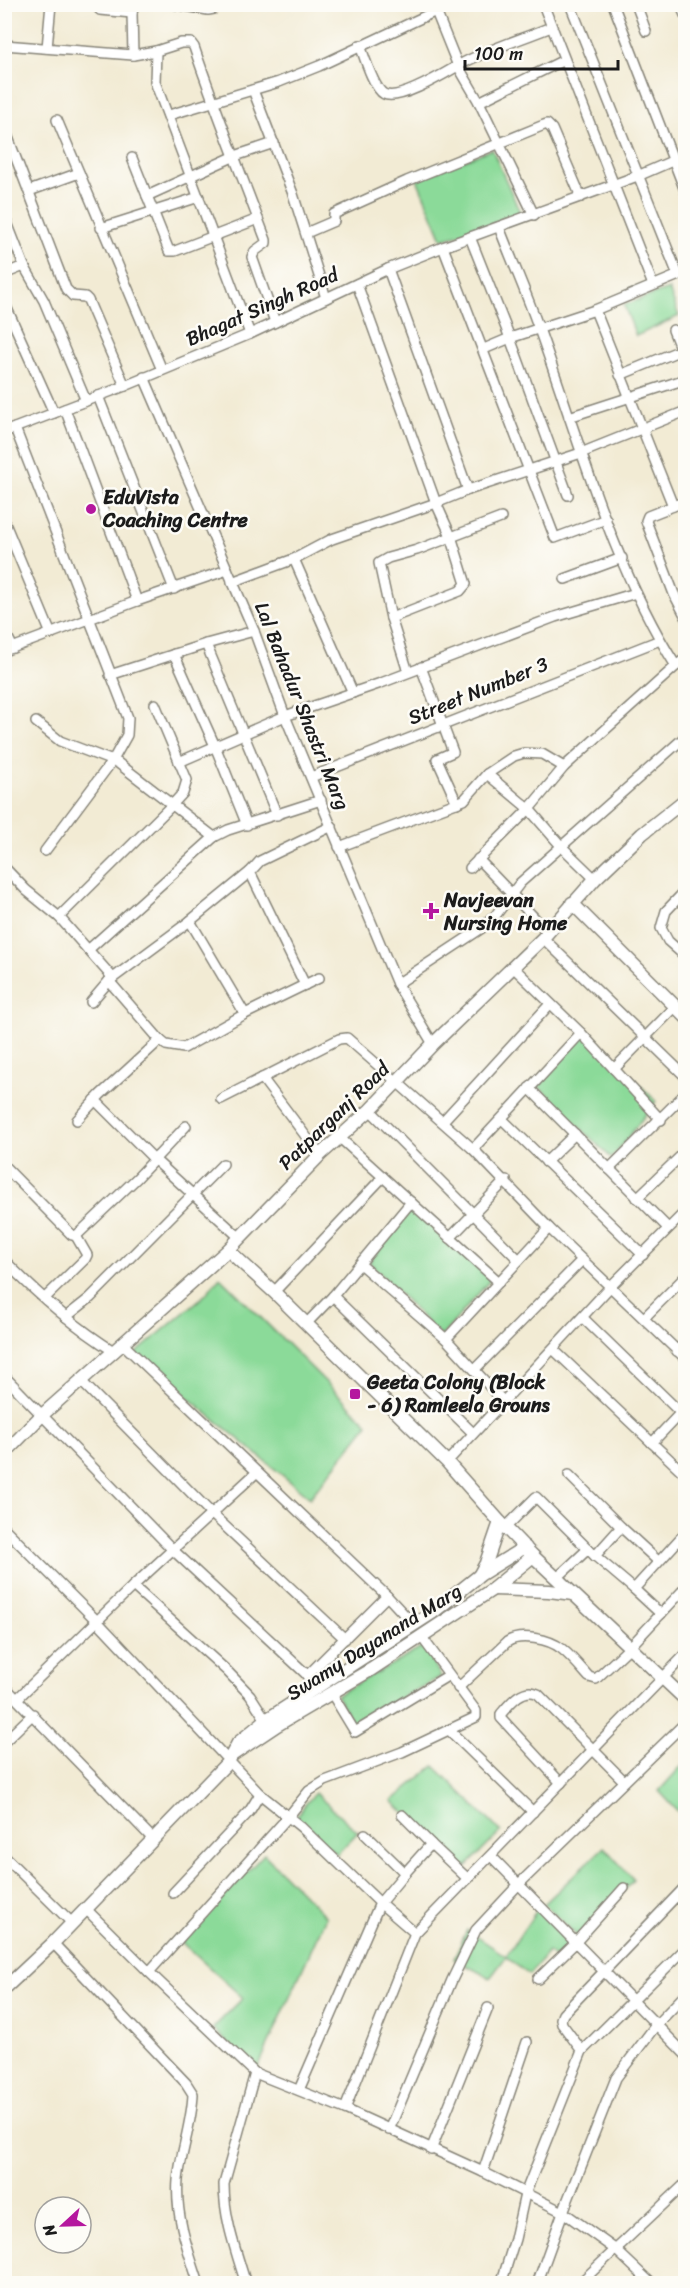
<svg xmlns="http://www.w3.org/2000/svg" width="690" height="2288" font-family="Sriracha,sans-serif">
<rect width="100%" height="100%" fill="#fdfcf7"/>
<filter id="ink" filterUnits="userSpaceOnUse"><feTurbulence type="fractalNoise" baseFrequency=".0167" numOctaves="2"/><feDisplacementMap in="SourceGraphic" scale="12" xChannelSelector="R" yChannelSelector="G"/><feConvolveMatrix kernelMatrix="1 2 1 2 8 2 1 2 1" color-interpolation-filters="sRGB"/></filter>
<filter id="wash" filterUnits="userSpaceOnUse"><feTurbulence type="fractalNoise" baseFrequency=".008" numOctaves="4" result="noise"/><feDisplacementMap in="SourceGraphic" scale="24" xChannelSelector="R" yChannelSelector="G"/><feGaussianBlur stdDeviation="1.35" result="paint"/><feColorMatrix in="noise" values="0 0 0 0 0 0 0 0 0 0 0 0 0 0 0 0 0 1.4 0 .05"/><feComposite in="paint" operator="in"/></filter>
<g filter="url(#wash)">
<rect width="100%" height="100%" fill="#f2ebd4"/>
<g fill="#8bda99" stroke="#547b5a" stroke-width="1.5">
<path d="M492 149 520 212 480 229 442 239 417 179Z"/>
<path d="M669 289 679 316 636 336 624 305Z"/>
<path d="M585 1032 656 1101 620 1148 611 1158 538 1086Z"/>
<path d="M412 1208 491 1279 441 1337 369 1262Z"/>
<path d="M220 1277 368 1424 310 1498 135 1354 206 1294Z"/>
<path d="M425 1646 441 1677 353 1723 336 1695Z"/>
<path d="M685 1762V1819L659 1791Z"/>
<path d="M434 1766 501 1832 465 1868 392 1801Z"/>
<path d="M315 1793 358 1832 337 1854 293 1819Z"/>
<path d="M604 1847 634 1880 577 1936 544 1904Z"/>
<path d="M264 1854 326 1917 256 2072 213 2028 243 1998 181 1942Z"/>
<path d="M539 1907 569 1943 557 1959 548 1952 529 1975 506 1957 490 1978 454 1959 467 1930 506 1956Z"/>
</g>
</g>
<g filter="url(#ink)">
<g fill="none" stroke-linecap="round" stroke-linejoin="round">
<defs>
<g id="minor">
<path d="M94 4 100 10 132 13"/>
<path d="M174 4 208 10 214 9 218 4"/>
<path d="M433 4 458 66 479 102 534 215"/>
<path d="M543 4 653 285"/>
<path d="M570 4 678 275"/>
<path d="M613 4 686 193"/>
<path d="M636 4 646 31"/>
<path d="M680 4 686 17"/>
<path d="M4 45 133 55 132 13 134 4"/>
<path d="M360 45C364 56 374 89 384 94 399 102 447 72 461 64 489 49 522 39 551 27"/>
<path d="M47 48 51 4"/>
<path d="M156 51 155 82 250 334"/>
<path d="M133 55 156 51 181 43H191L194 47C216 112 242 176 266 240V243L255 251 252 257 275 322"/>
<path d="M253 90 293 194 326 298"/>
<path d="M479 102 564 60"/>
<path d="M169 115 279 82 319 66 436 11"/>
<path d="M57 120 162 370"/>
<path d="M4 127 66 289 73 296 85 297 88 300 125 386"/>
<path d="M132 158 169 251H175L258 219"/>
<path d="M29 191 79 173"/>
<path d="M147 196 235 156 274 143"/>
<path d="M4 215 24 266 44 301 86 401"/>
<path d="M499 227C512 261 527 294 539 329 580 442 611 563 676 666L686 658"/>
<path d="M101 228 199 197"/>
<path d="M306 233 334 221V214L407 181 544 125 547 124 552 129 581 197"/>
<path d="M470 237 510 338 568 495"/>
<path d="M443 247 555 538 606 519"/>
<path d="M388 269 468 490"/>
<path d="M4 274 24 266"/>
<path d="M357 284 436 503 451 536 466 584 460 591 391 618"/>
<path d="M4 302 54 413"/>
<path d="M595 310 673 506"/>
<path d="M673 330 681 350 686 349"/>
<path d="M484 349 510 338 595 310 686 272"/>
<path d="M620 375 681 350 686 361"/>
<path d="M144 377 254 631 285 716 397 984 433 1044"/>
<path d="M98 396 174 589"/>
<path d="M65 409 137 601"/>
<path d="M569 417 686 379"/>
<path d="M15 428 128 718 127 735 113 760 45 851"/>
<path d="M4 432 125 386 250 334 388 269 443 247 640 175 686 155"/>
<path d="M686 501 648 516 646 521 674 594 686 617"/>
<path d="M4 521 51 634"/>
<path d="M294 559 353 693"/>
<path d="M565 579 622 558"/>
<path d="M232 582 294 559 332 539 436 503 468 490 581 453 686 411"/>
<path d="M4 630 13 648"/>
<path d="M206 644 277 815"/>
<path d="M4 651 137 601 227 570"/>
<path d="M174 654 215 746 247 825"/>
<path d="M421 667 453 752 437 759 457 803"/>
<path d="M408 672 391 618 379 563 388 558 417 550 501 518"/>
<path d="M110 675 206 644 254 631"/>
<path d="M36 722 60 741 118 763 214 837"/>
<path d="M179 762 285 716 381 683 555 617 636 593"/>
<path d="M487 774 529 809 562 847 595 879"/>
<path d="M311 777 660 640"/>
<path d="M339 847 464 800 487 774 514 756 524 753 542 754 564 767"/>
<path d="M478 859 548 932"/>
<path d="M4 867 26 890 59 917 172 805 183 793 187 780 155 704"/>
<path d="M470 868 529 809 564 767 676 666"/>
<path d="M250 872 305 985"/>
<path d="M686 890 666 911 661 928 668 941 686 957"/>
<path d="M59 917 113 978"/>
<path d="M190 921 245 1014"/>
<path d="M543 938 686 1077"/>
<path d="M88 950 214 837 228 830 321 800"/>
<path d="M513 967 581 1033 661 1120"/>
<path d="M109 981 160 1040 166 1045 184 1048 245 1014 319 978"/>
<path d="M397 984 482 928 495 916 520 883 686 736"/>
<path d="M91 1002 109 981 190 921 250 872 260 861 332 826"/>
<path d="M614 1069 675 1007"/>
<path d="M262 1078 320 1155"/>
<path d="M529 1088 668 1228"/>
<path d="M221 1099 339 1039 347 1038 473 1149 549 1228 686 1359"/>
<path d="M95 1100 155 1160 239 1237"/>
<path d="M370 1110 519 1260"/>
<path d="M502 1119 643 1255"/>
<path d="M77 1120 100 1095 160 1040"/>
<path d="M443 1121 550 1004"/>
<path d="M340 1138 499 1282"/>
<path d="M473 1149 581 1033"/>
<path d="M546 1162 575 1134"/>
<path d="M4 1166 72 1235 76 1236 137 1178 186 1126"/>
<path d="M609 1169 686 1093"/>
<path d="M637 1198 686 1151"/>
<path d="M450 1238 506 1180"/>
<path d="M4 1260C37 1294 75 1327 115 1352"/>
<path d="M360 1264 446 1339 503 1401"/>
<path d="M274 1292 383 1177"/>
<path d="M333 1296 473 1433"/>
<path d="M45 1298 85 1259 87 1255 76 1236"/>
<path d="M66 1317 90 1298 223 1164"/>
<path d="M583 1318 686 1418"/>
<path d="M644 1318 686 1276"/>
<path d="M306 1324 333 1296 411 1202"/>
<path d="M446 1339 549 1228"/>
<path d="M123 1344 387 1596 414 1625"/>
<path d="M554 1350 686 1475"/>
<path d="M677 1351 686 1342"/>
<path d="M475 1369 582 1260"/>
<path d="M4 1376 173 1550 319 1686"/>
<path d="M81 1381 212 1514 345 1639"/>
<path d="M652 1443 686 1407"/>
<path d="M447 1462 611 1286 686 1211"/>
<path d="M569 1475 621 1527"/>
<path d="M4 1528 98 1622 260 1794 301 1827 380 1903 415 1933"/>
<path d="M505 1528 536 1497 595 1556"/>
<path d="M557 1578 588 1549"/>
<path d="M133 1586 227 1671 250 1695 266 1720"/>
<path d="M634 1589 595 1556 621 1527 658 1561"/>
<path d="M661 1614 634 1589 686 1532"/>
<path d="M307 1676 387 1596"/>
<path d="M4 1686 153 1839"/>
<path d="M458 1688 507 1642C520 1633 550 1639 562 1649 572 1657 581 1668 589 1677L596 1679 630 1647 686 1587"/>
<path d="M332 1694 355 1732 449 1675"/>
<path d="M18 1698 133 1586 257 1472"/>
<path d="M449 1730 533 1812"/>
<path d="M4 1742 33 1714"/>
<path d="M561 1783 501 1718V1714C510 1703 523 1686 538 1694L624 1781"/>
<path d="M402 1815 431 1844"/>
<path d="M365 1834 405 1873 431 1844 468 1879"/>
<path d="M4 1856 72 1923"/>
<path d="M491 1856 686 2055"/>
<path d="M173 1893 249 1812 260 1794"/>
<path d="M86 1909 149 1972 255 2073 345 2109 483 2172 563 2212 616 2250 652 2284"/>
<path d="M53 1943 186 2083 193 2094C192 2123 181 2151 178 2180 175 2216 188 2250 199 2284"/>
<path d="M149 1972 288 1817 309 1791 325 1781 402 1752 476 1717V1711L421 1636"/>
<path d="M538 1979 575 1943 624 1888"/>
<path d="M582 2051 562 2024 561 2019 563 2014 686 1886"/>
<path d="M299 2090 380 1903 405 1873"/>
<path d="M345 2109 415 1933 686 1654"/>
<path d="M389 2130 452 1980 476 1930 519 1884 686 1722"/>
<path d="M431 2150 488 2008"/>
<path d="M483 2172 527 2042"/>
<path d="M246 2284C236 2251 224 2219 224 2184L255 2073"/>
<path d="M501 2284 515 2239 525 2194 582 2051 686 1948"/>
<path d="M537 2284 563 2212 616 2078 656 2025 686 1994"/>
<path d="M579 2284 686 2183"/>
</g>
<g id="tertiary">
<path d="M572 903 686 1017"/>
<path d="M228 1250 274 1292 447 1462 500 1522 533 1556 686 1700"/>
<path d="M4 1454 41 1416 228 1250 320 1155 370 1110 433 1044 543 938 595 879 642 834 686 799"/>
<path d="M480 1574 486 1563 500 1522"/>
<path d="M493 1589 549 1591 573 1594"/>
<path d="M232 1755 277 1725 372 1669 493 1589 533 1556"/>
<path d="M4 1989 53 1943 228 1762 238 1743 266 1720 432 1613 480 1575 525 1547"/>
</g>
</defs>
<use href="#minor" stroke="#878478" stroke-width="12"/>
<use href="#tertiary" stroke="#878478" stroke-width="15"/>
<use href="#minor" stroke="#fff" stroke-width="9"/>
<use href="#tertiary" stroke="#fff" stroke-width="12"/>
</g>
</g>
<g fill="#b5179e" stroke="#fdfcf7" stroke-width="2">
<circle cx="91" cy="509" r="6"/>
<path d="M428 902h6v6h6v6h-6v6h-6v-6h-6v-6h6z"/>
<rect x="349" y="1388" width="12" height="12" rx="3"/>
</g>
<g text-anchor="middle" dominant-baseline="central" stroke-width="5" stroke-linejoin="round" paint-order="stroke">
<g font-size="20" fill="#1c1c1c" stroke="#fdfcf7">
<text transform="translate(262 307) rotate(-24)">Bhagat Singh Road</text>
<text transform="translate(478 691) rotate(-22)">Street Number 3</text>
<text transform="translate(302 706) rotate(68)">Lal Bahadur Shastri Marg</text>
<text transform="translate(334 1116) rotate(-44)">Patparganj Road</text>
<text transform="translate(374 1642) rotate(-32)">Swamy Dayanand Marg</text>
</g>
<g font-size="20" font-weight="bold" fill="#1c1c1c" stroke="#fdfcf7" text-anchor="start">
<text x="103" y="497">EduVista<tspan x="103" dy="23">Coaching Centre</tspan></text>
<text x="444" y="900">Navjeevan<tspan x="444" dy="23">Nursing Home</tspan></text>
<text x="367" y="1382">Geeta Colony (Block<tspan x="367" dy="23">- 6) Ramleela Grouns</tspan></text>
</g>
</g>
<rect width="690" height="2288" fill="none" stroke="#fdfcf7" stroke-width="24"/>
<g transform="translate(63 2225) rotate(248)"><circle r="28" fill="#fdfcf7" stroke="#a3a29f" stroke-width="1.5"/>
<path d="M0-4.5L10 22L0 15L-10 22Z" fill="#b5179e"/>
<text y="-9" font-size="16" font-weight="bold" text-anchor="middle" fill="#1c1c1c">N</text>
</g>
<path d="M465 60v9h153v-9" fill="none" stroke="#1c1c1c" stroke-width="3"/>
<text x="474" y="60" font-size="18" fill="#1c1c1c" stroke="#fdfcf7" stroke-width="4.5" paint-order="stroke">100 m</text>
</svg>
